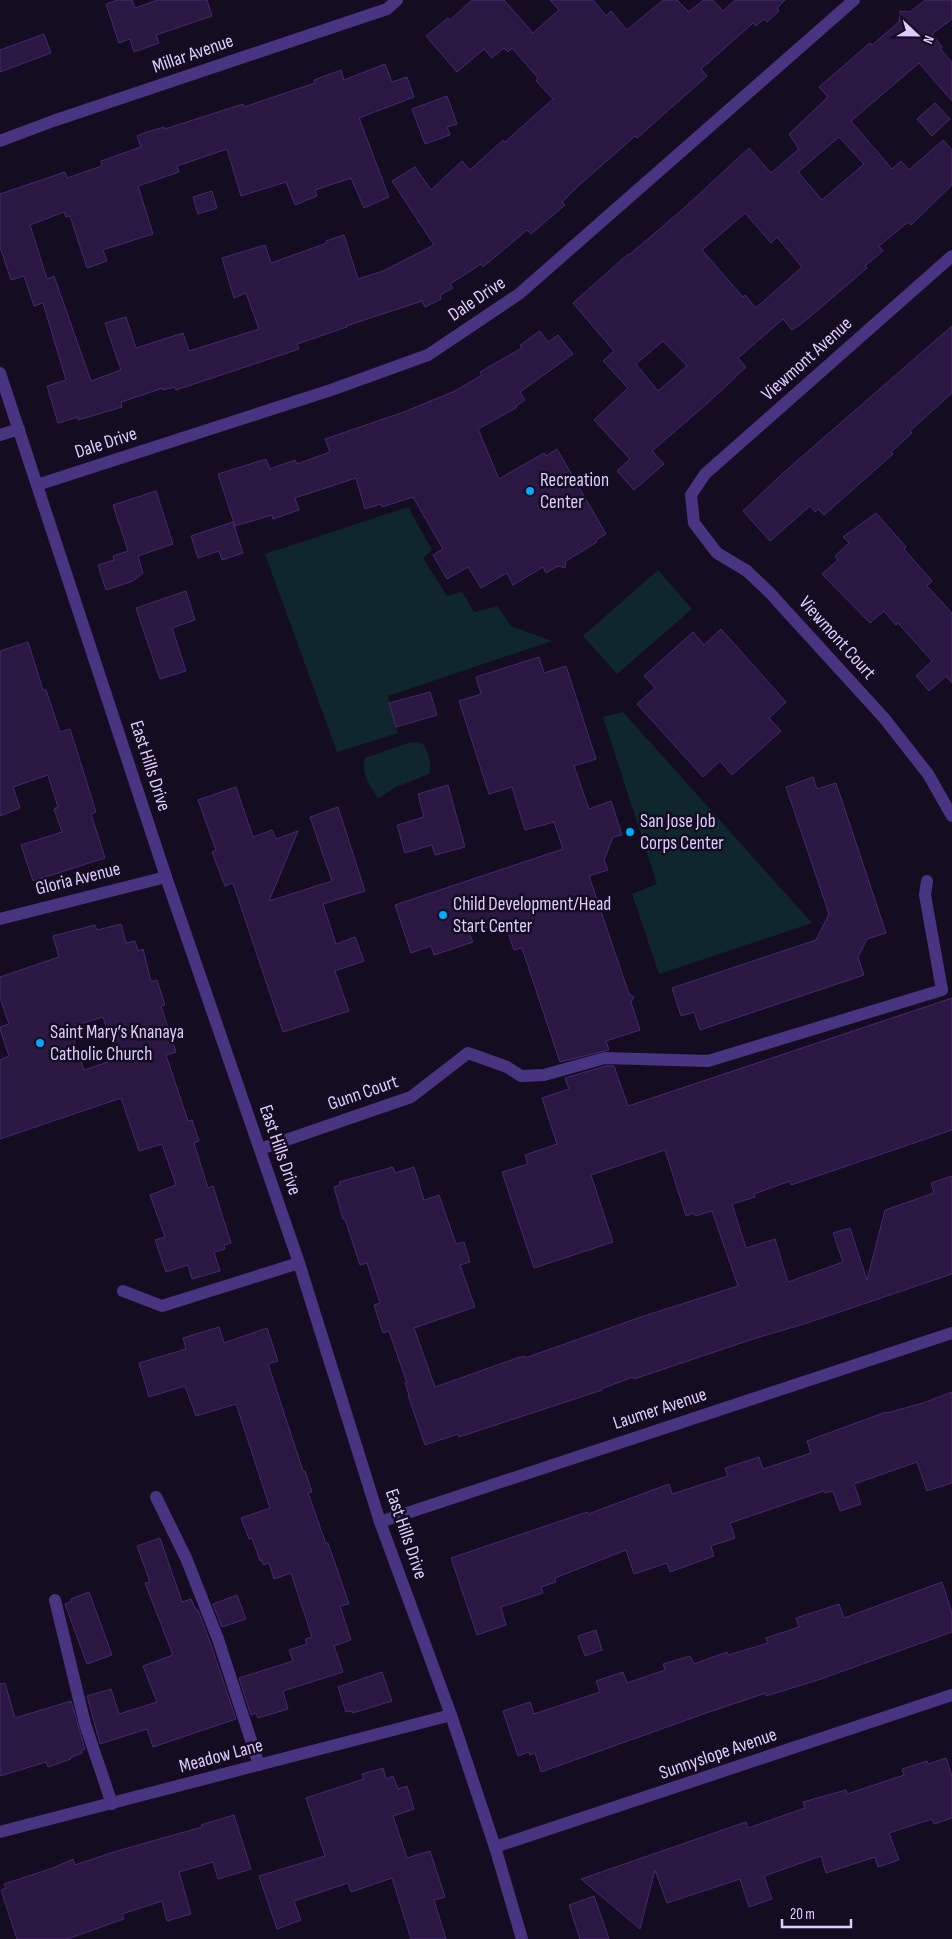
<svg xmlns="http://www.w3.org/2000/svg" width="952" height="1939" font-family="'Sofia Sans Condensed',sans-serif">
<rect width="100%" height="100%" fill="#140c21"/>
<g fill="#0f272c">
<path d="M408 507 432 550 423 558 447 596 462 592 474 612 497 606 511 626 552 641 388 696 398 733 337 752 265 554Z"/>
<path d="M658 570 692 609 617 674 583 636Z"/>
<path d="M623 712 812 923 659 974 632 894 657 884 603 717Z"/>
<path d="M417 742 424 745C429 755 432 764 429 774L394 788 378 799C370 785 361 774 365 758L408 743Z"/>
</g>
<g fill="#2a1843" stroke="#462970" fill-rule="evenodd">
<path d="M118 0H132L135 8 158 0H207L212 16 156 35 159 43 134 52 130 39 119 43 106 4Z"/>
<path d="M472 0H504L533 33 559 10 550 0H593L606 16 611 11 627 30 663 0H677L689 12 703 0H713L723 11 735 0H785L777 8 779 11 767 22 764 19 756 26 753 23 701 69 707 76 637 138 635 136 576 188 562 202 565 205 546 221 531 234 527 230 483 267 481 264 450 284 453 288 440 295 441 299 425 307 422 301 346 326 347 327 297 344 299 349 176 390 175 387 163 390V388L121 402 122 407 78 420V417L58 423 47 386 66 380 43 303 34 306 24 276 11 280 0 247V194L65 172 67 178 102 166 101 161 141 147 137 136 144 133 164 127 165 129 243 104 244 107 315 83 314 80 341 70 344 80 385 64 392 82 407 77 414 97 359 118 389 197 364 208 351 178 315 190 317 196 295 205 286 182 241 196 227 149 177 166 179 172 138 186 153 234 103 250 107 261 87 268 70 216 66 217 64 212 30 225 47 279 54 276 91 381 121 370 105 323 126 317 136 348 183 333 189 351 259 329 246 293 234 298 222 258 265 245 271 263 327 243 326 241 344 235 358 279 383 271 434 245 392 181 415 167 431 190 462 161 470 170 503 140 505 142 553 99 536 81 538 78 512 48 508 52 504 48 492 58 484 49 457 72 426 36 448 18 450 20Z"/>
<path d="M925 0H952V19L932 34 942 47 940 49 952 62V101L919 63 851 121 892 169 901 161 909 170 943 140 952 150V185L911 225 908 222 879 246 883 251 865 266 867 268 805 321 792 330 783 319 738 358 746 367 710 401 652 451 664 464 634 490 617 471 630 459 594 420 628 388 603 361 614 351 573 303 628 254 629 255 682 210 749 148 771 173 799 149 789 134 828 97 819 87 870 43 872 45 899 22 900 11 910 12ZM839 137 864 164 822 200 798 172ZM745 213 771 243 777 237 802 267 756 308 745 295 743 297 702 250ZM663 341 687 366 658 391 636 364Z"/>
<path d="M44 34 51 53 0 72V50Z"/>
<path d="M447 96 457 124 447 127 450 135 425 144 412 109Z"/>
<path d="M935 103 950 119 932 136 917 119Z"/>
<path d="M212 191 217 208 198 214 193 197Z"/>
<path d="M952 326V393L910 431 912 433 891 452 893 454 824 515 818 509 815 512 810 506 770 541 743 511 782 474Z"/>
<path d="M540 331 548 342 558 335 573 354 520 392 525 400 516 406V408L478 429 499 479 544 453 546 456 557 449 606 534 596 540 597 542 566 561 565 568 558 566 546 573 543 567 513 585 507 573 481 588 468 567 447 579 433 555 443 549 413 497 382 507 381 504 365 509 356 478 295 498 299 510 273 519 272 515 235 526 218 474 266 459 270 469 295 460 297 464 330 452 325 439 404 412 455 391 482 375 480 372 522 348 520 345Z"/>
<path d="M156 491 173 544 138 556 143 573 133 581 106 590 98 565 114 560 113 556 128 551 113 505Z"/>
<path d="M876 513 906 547 904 549 932 581 927 586 952 613V683L946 676 929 691 916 676 932 661 898 623 896 625 884 611 870 623 822 574 838 560 835 556 849 543 843 537Z"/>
<path d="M233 522 243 553 222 560 219 551 198 558 191 536Z"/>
<path d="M186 591 195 620 172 628 186 671 160 679 136 608Z"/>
<path d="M721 629 786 702 769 718 781 731 732 775 720 761 703 777 637 704 655 688 644 676 693 632 704 645Z"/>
<path d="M28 642 43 690H46L60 732 70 729 96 812 91 814 105 858 33 881 21 845 62 832 54 809 58 807 48 775 13 787 20 808 0 816V651Z"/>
<path d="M539 657 544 673 566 666 596 759 574 766 589 809 611 801 622 835 613 837 604 860 608 870 589 876 629 994 634 997 631 1002 640 1030 606 1041 609 1050 560 1062 522 948 514 950 504 922 469 933 473 942 434 955 431 946 411 953 395 905 563 849 554 822 525 830 512 787 489 794 459 701 481 694 476 677Z"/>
<path d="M430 692 437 715 396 727 389 703Z"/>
<path d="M813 777 817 789 836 783 886 933 867 939 858 957 864 975 700 1030 694 1012 681 1016 672 988 816 940 829 914 786 787Z"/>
<path d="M448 785 465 847 435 855 432 845 405 853 397 825 424 817 418 794Z"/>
<path d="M236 787 253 837 272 830 276 839 298 831 269 901 332 881 310 817 338 807 365 891 323 904 336 944 355 937 364 961 335 971 349 1011 283 1032 233 883 225 886 212 852 216 850 198 800Z"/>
<path d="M121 924 126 943 135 941 138 951 143 949 151 982 157 980 165 1005 161 1006 176 1052 166 1055 188 1121 192 1120 199 1141 194 1143 208 1188 213 1186 231 1243 224 1245 225 1249 214 1252 220 1271 192 1279 188 1265 166 1272 155 1240 165 1237 150 1195 176 1185 162 1144 139 1151 121 1098 0 1139V1060L9 1056 0 1029V1027L9 1024 0 998V977L59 957 53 936 95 925 97 930ZM103 1017 117 1059 84 1070 70 1027Z"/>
<path d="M952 998V1130L791 1185 790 1181 754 1194 755 1197 732 1204 746 1248 775 1239 788 1282 843 1262 833 1233 850 1228 867 1280 885 1210 934 1193 931 1183 952 1176V1274L804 1324 753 1339 634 1379 633 1377 601 1389 602 1390 459 1437 458 1434 425 1445 408 1395H409L405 1383H407L389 1331 383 1333 374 1305 380 1303 367 1263 360 1265 345 1219H343L334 1187 340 1185 339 1182 393 1167 395 1173 414 1167 424 1200 439 1195 456 1244 464 1242 470 1262 460 1265 475 1307 414 1328 435 1387 517 1358 525 1356V1358L641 1317 738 1286 712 1211 695 1216 694 1213 686 1216 665 1150 591 1175 613 1242 534 1268 502 1172 528 1164 525 1155 557 1144 542 1098 569 1089 565 1078 606 1066H614L628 1106Z"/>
<path d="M219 1327 224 1343 267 1328 278 1361 268 1364 303 1471H305L312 1492 308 1493 326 1544 328 1543 349 1604 340 1606 351 1640 334 1646 343 1672 283 1691 288 1709 258 1718 256 1713 251 1715 239 1678 293 1661 289 1650 307 1644 305 1639 312 1637 291 1573 274 1579 269 1563 263 1565 262 1560 260 1561 252 1538 249 1539 241 1518 270 1508 236 1404 196 1416 185 1386 149 1397 139 1363 186 1349 183 1338Z"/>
<path d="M952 1392V1483L927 1491 917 1462 854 1484 861 1504 840 1511 833 1491 825 1493 824 1491 730 1523 735 1538 711 1546 714 1556 670 1572 667 1563 634 1574 626 1550 555 1578 556 1582 541 1587 543 1593 501 1607 506 1625 477 1635 451 1558 587 1512 588 1514 669 1484 672 1494 728 1476 725 1468 759 1457 763 1469 811 1453 807 1441 886 1412 887 1413 923 1403Z"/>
<path d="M160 1538 182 1602 191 1599 196 1610H198L210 1642 236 1719 153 1747 147 1729 100 1744 87 1696 111 1689 119 1714 157 1702 143 1666 173 1655 145 1583 150 1582 137 1546Z"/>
<path d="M942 1582 952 1613V1632L818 1680 766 1696V1693L709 1712 541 1772 535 1753 530 1755 529 1752 518 1756 503 1711 530 1702 534 1714 600 1692 596 1681 623 1672 627 1683 665 1670 663 1664 690 1656 694 1664 727 1652 728 1655 768 1643 766 1638 799 1627 796 1618 839 1604 844 1618Z"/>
<path d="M89 1592 112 1655 87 1664 65 1604 72 1601 71 1599Z"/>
<path d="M237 1595 246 1619 222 1627 213 1604Z"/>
<path d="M596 1630 602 1650 585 1656 578 1636Z"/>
<path d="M382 1672 392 1701 353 1713 352 1711 346 1712 338 1687Z"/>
<path d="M5 1683 15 1718 71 1701 85 1749 81 1751 82 1753 70 1758 71 1759 48 1767 46 1762 0 1776V1684Z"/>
<path d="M946 1758 952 1776V1818L934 1824 932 1819 889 1833 899 1860 878 1867 875 1857 826 1873 821 1856 764 1876 772 1899 749 1907 740 1879 667 1903 655 1870 640 1929 581 1879 746 1822 748 1828 805 1808 803 1802 846 1790 847 1794 904 1775 902 1769 927 1761 928 1764Z"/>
<path d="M383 1768 386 1779 393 1776 398 1789 407 1786 414 1809 393 1816 407 1858 430 1851 445 1897 434 1900 446 1939H411L392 1878 351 1892 348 1883 294 1901 301 1920 277 1929 259 1876 325 1856 306 1798 364 1779 362 1774Z"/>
<path d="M234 1815 251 1869 218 1879 213 1862 179 1872 191 1914 167 1921 162 1901 122 1914 124 1919 67 1939H17L1 1890 6 1888 4 1884 53 1868 73 1859 75 1865 117 1851 202 1827 201 1825Z"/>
<path d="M594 1896 609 1939H580L569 1905Z"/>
</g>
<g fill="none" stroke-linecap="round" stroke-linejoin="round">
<g stroke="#483582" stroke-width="12">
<path d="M0 141 53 121 387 9 397 0"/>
<path d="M952 256 705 474 691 495 694 523 717 553 747 571 770 593 884 718 928 774 952 816"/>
<path d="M0 373 166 877 299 1263 380 1522 451 1715 495 1847 522 1939"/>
<path d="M0 435 19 429"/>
<path d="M37 485 331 390 428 355 519 294 854 0"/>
<path d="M0 919 166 877"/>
<path d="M260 1149 411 1097 468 1053 507 1067 521 1076 544 1075 605 1058 708 1061 942 990 925 895 927 881"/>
<path d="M123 1291 162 1306 299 1263"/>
<path d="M156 1497 186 1558 218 1639 259 1765"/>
<path d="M380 1522 952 1333"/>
<path d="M55 1600 85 1724 112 1804"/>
<path d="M0 1832 451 1715"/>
<path d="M495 1847 952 1695"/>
</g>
</g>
<g fill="#00abf8" stroke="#140c21" stroke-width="2">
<circle cx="530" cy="491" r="5"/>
<circle cx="630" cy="832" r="5"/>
<circle cx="443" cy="915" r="5"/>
<circle cx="40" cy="1043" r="5"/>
</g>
<g text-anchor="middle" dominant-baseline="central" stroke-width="5" stroke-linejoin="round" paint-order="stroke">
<g font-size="19" fill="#ddcdff" stroke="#140c21">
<text transform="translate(193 54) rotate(-19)">Millar Avenue</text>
<text transform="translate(477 299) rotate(-34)">Dale Drive</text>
<text transform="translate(807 359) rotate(-42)">Viewmont Avenue</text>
<text transform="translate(106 443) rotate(-18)">Dale Drive</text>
<text transform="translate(837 638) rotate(48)">Viewmont Court</text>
<text transform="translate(150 766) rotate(72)">East Hills Drive</text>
<text transform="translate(78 879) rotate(-14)">Gloria Avenue</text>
<text transform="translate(363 1093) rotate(-19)">Gunn Court</text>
<text transform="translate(280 1150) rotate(71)">East Hills Drive</text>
<text transform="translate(660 1409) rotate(-18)">Laumer Avenue</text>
<text transform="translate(406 1534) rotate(71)">East Hills Drive</text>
<text transform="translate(718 1754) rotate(-19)">Sunnyslope Avenue</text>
<text transform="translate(221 1756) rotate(-15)">Meadow Lane</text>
</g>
<g font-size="19" fill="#ddcdff" stroke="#140c21" text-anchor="start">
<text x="540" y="480">Recreation<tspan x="540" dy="22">Center</tspan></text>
<text x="640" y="821">San Jose Job<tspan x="640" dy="22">Corps Center</tspan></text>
<text x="453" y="904">Child Development/Head<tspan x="453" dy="22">Start Center</tspan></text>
<text x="50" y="1032">Saint Mary’s Knanaya<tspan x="50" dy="22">Catholic Church</tspan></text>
</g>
</g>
<g transform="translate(917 35) rotate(112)" stroke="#140c21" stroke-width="4" paint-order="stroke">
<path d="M0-4L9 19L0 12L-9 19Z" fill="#ddcdff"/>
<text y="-8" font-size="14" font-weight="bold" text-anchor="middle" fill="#ddcdff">N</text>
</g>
<path d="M782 1919v8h69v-8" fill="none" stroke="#ddcdff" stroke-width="2.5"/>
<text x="790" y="1919" font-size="15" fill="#ddcdff" stroke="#140c21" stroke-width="4" paint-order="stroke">20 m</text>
</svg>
